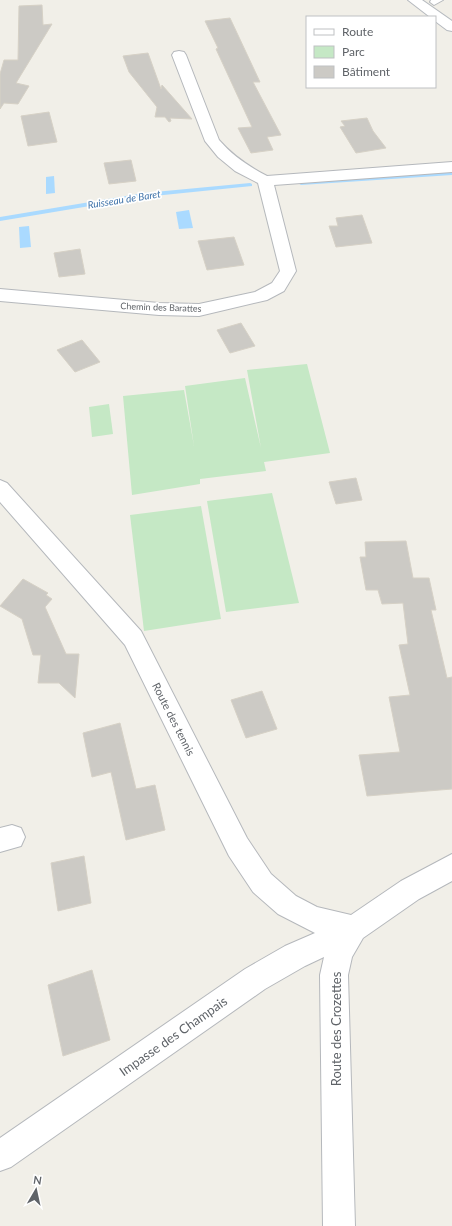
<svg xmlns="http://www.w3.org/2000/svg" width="452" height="1226" font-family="Lato,sans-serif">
<rect width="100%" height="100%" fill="#f1efe8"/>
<g fill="#c5e8c5">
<path d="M307 364 330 453 264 462 266 471 200 479V484L132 495 123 396 184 390 194 446 185 386 245 378 261 448 247 370Z"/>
<path d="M109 404 113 434 92 437 89 407Z"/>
<path d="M272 493 299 603 226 612 207 501Z"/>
<path d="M201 506 221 619 144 631 130 515Z"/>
</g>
<g fill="#aadaff">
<path d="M54 176 55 193 46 194V177Z"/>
<path d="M189 210 193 228 179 229 176 212Z"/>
<path d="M29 226 31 247 20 248 19 227Z"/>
</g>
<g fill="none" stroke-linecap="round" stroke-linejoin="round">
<g fill="#aadaff" fill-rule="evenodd">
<path d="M452 171V175L301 185 298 183 301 181Z"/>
<path d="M250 183 252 184V186L144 197 0 221V217L144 193Z"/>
</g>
</g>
<g fill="#cccac5" stroke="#d6d1c6">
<path d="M42 5 43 25 52 24 16 83 29 86 18 104 4 103 0 109V74L4 60H18L19 6Z"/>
<path d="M230 18 260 82H253L281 135 267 137 273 150 251 153 238 128 252 127 216 49 218 48 205 21Z"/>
<path d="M148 53 161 89 162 85 192 119 170 118 171 121 169 122 165 117H155L157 107 129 72 123 56Z"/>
<path d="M49 112 57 142 28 146 21 116Z"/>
<path d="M367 118 373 131 386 148 356 153 340 127 345 126 341 121Z"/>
<path d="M131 160 136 181 109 184 104 163Z"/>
<path d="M362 215 372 243 336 247 329 226H338L336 218Z"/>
<path d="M234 237 244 265 207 270 198 241Z"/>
<path d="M80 249 85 274 59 277 54 253Z"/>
<path d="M241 323 255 346 230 353 217 330Z"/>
<path d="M82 340 100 362 75 372 57 350Z"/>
<path d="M356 478 362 500 336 504 329 482Z"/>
<path d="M406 541 413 578H429L436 610H431L447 678 452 677V789L367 796 359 755 400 752 389 697 410 695 399 645 408 644 403 603 382 604 378 590H366L360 557H366L365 542Z"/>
<path d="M23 579 48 593 46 595 52 599 45 607 66 654H79L75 698 59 683H38L41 655H33L22 619 0 606Z"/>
<path d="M262 691 277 729 246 738 231 700Z"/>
<path d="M120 723 136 789 155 785 165 830 126 840 111 772 92 777 83 733Z"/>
<path d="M84 856 91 903 58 911 51 863Z"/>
<path d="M92 970 110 1040 63 1056 48 985Z"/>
</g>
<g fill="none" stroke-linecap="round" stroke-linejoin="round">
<defs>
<path id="service" d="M431 0H443L434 5 430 2Z"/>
<g id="minor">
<path d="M179 51 184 52 186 55 219 140C233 156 248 166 267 176L452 162V172L274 185 296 271 284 291 267 300 199 316 159 315 0 301V289L159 303 199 304 255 292 272 283 280 271 258 183 235 171 218 157 205 141 172 55 174 52Z"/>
<path d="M0 480 7 483 141 631 247 838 271 874 296 896 317 907 351 915 401 881 452 854V881L419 899 363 938 352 957 348 975 355 1226H323L320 975 324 957 305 966 265 989 11 1167 0 1171V1138L245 969 285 946 315 933 278 914 253 892 229 856 125 645 0 502Z"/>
<path d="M12 825 21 828 25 837 21 846 0 852V828Z"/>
</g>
<path id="secondary" d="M408 0H422L452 21V31L447 30 435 21V17H430Z"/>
</defs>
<use href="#service" stroke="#b5b8bc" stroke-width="2"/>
<use href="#minor" stroke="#b5b8bc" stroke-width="2"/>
<use href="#secondary" stroke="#b6babf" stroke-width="2"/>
<use href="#service" fill="#fff" fill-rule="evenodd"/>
<use href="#minor" fill="#fff" fill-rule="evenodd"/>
<use href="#secondary" fill="#fff" fill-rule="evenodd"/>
</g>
<g text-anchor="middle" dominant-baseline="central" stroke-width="3.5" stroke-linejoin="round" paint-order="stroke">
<g font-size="9" fill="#5f6368" stroke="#fff">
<text transform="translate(161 307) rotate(2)">Chemin des Barattes</text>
</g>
<g font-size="10" font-style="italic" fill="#4174aa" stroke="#fff">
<text transform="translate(124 199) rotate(-9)">Ruisseau de Baret</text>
</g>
<g font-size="11" fill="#5f6368" stroke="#fff">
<text transform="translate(174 719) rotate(63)">Route des tennis</text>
</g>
<g font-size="13" fill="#5f6368" stroke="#fff">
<text transform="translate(336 1029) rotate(-90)">Route des Crozettes</text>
<text transform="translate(173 1036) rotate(-35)">Impasse des Champais</text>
</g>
</g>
<rect x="306" y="16" width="130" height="72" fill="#ffffff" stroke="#bfc1c3"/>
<rect x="314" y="29" width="20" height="6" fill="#ffffff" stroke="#bfc1c3"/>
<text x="342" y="36" font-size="12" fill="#5f6368">Route</text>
<rect x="314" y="46" width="20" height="12" fill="#c5e8c5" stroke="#bfc1c3"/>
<text x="342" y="56" font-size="12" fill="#5f6368">Parc</text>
<rect x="314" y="66" width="20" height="12" fill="#cccac5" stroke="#bfc1c3"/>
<text x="342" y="76" font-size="12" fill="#5f6368">Bâtiment</text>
<g transform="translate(36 1190) rotate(9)" stroke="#ffffff" stroke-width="3" paint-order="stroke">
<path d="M0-3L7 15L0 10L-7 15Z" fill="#5f6368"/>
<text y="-6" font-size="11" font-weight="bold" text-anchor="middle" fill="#5f6368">N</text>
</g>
</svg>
